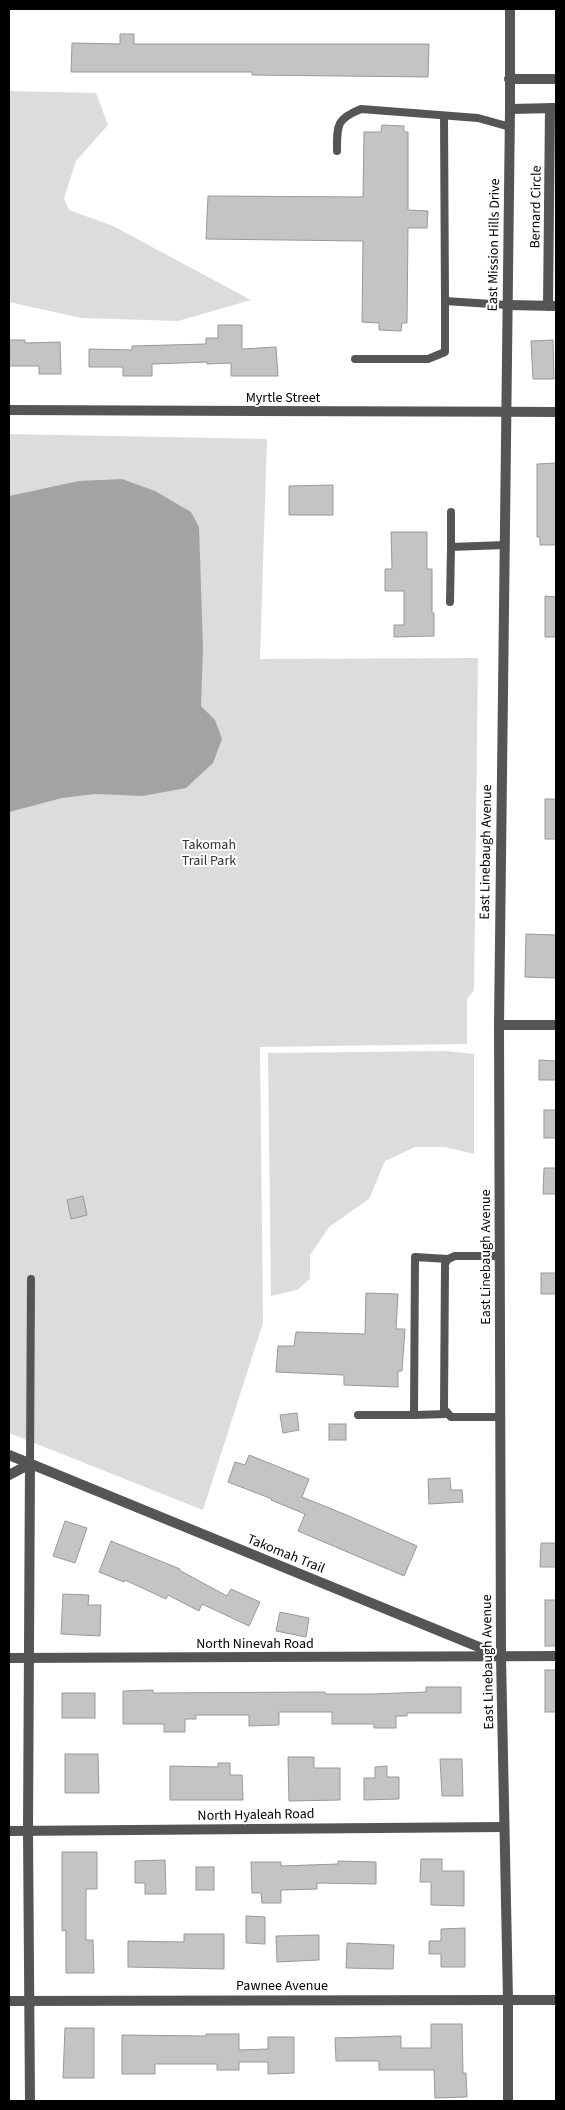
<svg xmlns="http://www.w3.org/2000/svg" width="565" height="2110" font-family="'Source Sans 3',sans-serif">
<rect width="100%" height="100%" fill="#fff"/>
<g fill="#dcdcdc">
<path d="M9 91 96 93 108 125 76 161 64 198 69 210 113 226 251 300 178 321 82 318 9 302Z"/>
<path d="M9 434 267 439 260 659 478 658 474 990 467 999V1044L260 1047 263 1323 203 1510 9 1433Z"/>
<path d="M445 1051 474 1054V1154L445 1147H415L385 1161 369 1199 329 1227 310 1255V1279L297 1290 271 1296 268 1053Z"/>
</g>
<path fill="#a3a3a3" d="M122 479 155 491 191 512 199 527 203 648 201 706 215 720 222 739 213 763 186 788 143 796 95 794 62 798 9 812V496L79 481Z"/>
<g fill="#c4c4c4" stroke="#999">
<path d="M120 34H134V44H429L428 77 252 75V72H71L72 43 120 44Z"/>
<path d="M382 125 404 126V132H408V210L428 211 427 228H408L407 323H402L401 331 379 330V323L362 322 363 241 206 239 208 196 363 197 364 132H381Z"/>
<path d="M218 325H242V349L276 347 278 376H231V363L207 364V362L152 364V376H123V367H89V349L132 350V346L206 344V338H218Z"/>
<path d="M9 340H25V343L60 342 61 374H39V366H9Z"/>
<path d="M553 340 554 379H533L531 341Z"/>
<path d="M556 463V545H540V537H537V464Z"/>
<path d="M333 485V515H289V486Z"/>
<path d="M391 532H427V569H432V613H434V636L394 637V625H404V591H385V569H392Z"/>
<path d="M545 596 556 597V637H545Z"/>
<rect x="545" y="799" width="11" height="40"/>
<path d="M526 934 556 935V978L525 977Z"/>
<path d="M539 1060 556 1061V1080H539Z"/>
<rect x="544" y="1110" width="12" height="28"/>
<path d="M544 1168H556V1194H543Z"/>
<path d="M83 1196 87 1215 71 1219 67 1200Z"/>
<rect x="541" y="1273" width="15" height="21"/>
<path d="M366 1293 398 1294 396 1329H405L402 1371H398V1387L344 1385V1375L276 1372 278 1346H294L296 1332 365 1334Z"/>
<path d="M297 1413 299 1430 283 1433 280 1415Z"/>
<rect x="329" y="1424" width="17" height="16"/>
<path d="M249 1455 309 1479 302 1497 349 1516 417 1546 404 1576 298 1531 305 1514 271 1500 272 1499 228 1482 235 1462 245 1465Z"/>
<path d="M450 1478 451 1490H462L463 1502 429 1504 428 1479Z"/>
<path d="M65 1521 87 1528 75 1563 53 1556Z"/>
<path d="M111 1541 180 1569 179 1570 227 1596 231 1589 260 1602 249 1626 202 1604 199 1611 168 1595 166 1599 125 1580 124 1582 99 1572Z"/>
<path d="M541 1543H556V1567H540Z"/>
<path d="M63 1594 89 1595 88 1605H101L100 1636 61 1634Z"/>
<rect x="545" y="1600" width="11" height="46"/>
<path d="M280 1612 309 1618 306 1637 276 1631Z"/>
<rect x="545" y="1670" width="11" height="42"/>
<path d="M426 1687H461V1713H407V1716H396V1728H374V1724H332V1712H279V1725L249 1726V1715H196V1719H185V1732H164V1724H123V1691L153 1690V1693L325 1692V1694H373L426 1692Z"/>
<rect x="62" y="1693" width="33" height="25"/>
<path d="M65 1754H98L99 1793H65Z"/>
<path d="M288 1757H314V1768H340V1800L289 1801Z"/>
<path d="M440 1759H462L463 1796H442Z"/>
<path d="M218 1763H230V1775H242L243 1800H170V1766L218 1767Z"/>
<path d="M387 1766V1777H399V1799L364 1800V1778H375V1767Z"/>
<path d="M62 1852H97V1889H86V1940H93L94 1973H66V1930L62 1931Z"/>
<path d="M421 1859H442V1871H464V1906L431 1905V1882H420Z"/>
<path d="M165 1860 166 1894H145V1883H135V1861Z"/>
<path d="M338 1861 376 1862V1884L317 1883V1889L281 1890V1903H262L261 1893H252L251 1862H281V1866L338 1864Z"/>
<rect x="196" y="1867" width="18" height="23"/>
<path d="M246 1916 265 1917V1944L246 1943Z"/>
<path d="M465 1928V1967H441V1954H429V1941H441V1929Z"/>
<path d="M184 1934H224V1969L128 1967V1941L184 1942Z"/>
<path d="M319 1935V1960L277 1962 276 1936Z"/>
<path d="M347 1943 394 1945 393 1969 346 1968Z"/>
<path d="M431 2024H462L463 2073H466L467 2097 435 2098 434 2070H379V2061H336L335 2038 401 2036V2048H431Z"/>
<path d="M65 2028H94V2078H63Z"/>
<path d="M206 2034H239V2050L268 2049V2037H294V2073L268 2074V2062H239V2070H217V2064H155V2074H122V2035L206 2036Z"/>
</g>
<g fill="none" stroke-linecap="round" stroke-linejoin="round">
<g stroke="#555" stroke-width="8">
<path d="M444 116 445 301 507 305"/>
<path d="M337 151C337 125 336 119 361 109L478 118 510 127"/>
<path d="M355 359H428L445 352V301"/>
<path d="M451 512V547"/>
<path d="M450 602 451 547 505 545"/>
<path d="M500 1256H455L448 1259 445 1264 444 1409 451 1417H500"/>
<path d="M358 1415H414L415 1257 448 1259"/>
<path d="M414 1415 447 1414"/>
<path d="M30 1464 31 1279"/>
</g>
<g stroke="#555" stroke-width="10">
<path d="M509 79H556"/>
<path d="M510 109 555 108"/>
<path d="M507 305 556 306"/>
<path d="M548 306 550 108"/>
<path d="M9 410 556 412"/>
<path d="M499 1025H556"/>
<path d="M9 1455 496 1654"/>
<path d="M9 1475 30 1464 28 1831 30 2101"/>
<path d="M9 1658 556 1656"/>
<path d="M9 1831 504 1827"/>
<path d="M9 2001 556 2000"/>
<path d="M508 2101V2000L501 1657 499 1025 510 109V9"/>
</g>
</g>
<g text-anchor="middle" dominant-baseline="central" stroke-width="4" stroke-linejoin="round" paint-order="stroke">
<g font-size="14" fill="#000" stroke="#fff">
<text transform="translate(536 207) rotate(-89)">Bernard Circle</text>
<text transform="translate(494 245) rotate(-89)">East Mission Hills Drive</text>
<text x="283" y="398">Myrtle Street</text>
<text transform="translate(486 852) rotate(-89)">East Linebaugh Avenue</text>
<text transform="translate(486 1257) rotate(-90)">East Linebaugh Avenue</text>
<text transform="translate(286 1554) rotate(22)">Takomah Trail</text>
<text x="255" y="1644">North Ninevah Road</text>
<text transform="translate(488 1662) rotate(-91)">East Linebaugh Avenue</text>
<text transform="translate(256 1815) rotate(-1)">North Hyaleah Road</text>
<text x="282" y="1986">Pawnee Avenue</text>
</g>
<g font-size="14" fill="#333" stroke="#fff">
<text x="209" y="845">Takomah<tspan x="209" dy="16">Trail Park</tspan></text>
</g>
</g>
<rect width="565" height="2110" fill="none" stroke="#000000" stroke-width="20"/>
</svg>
